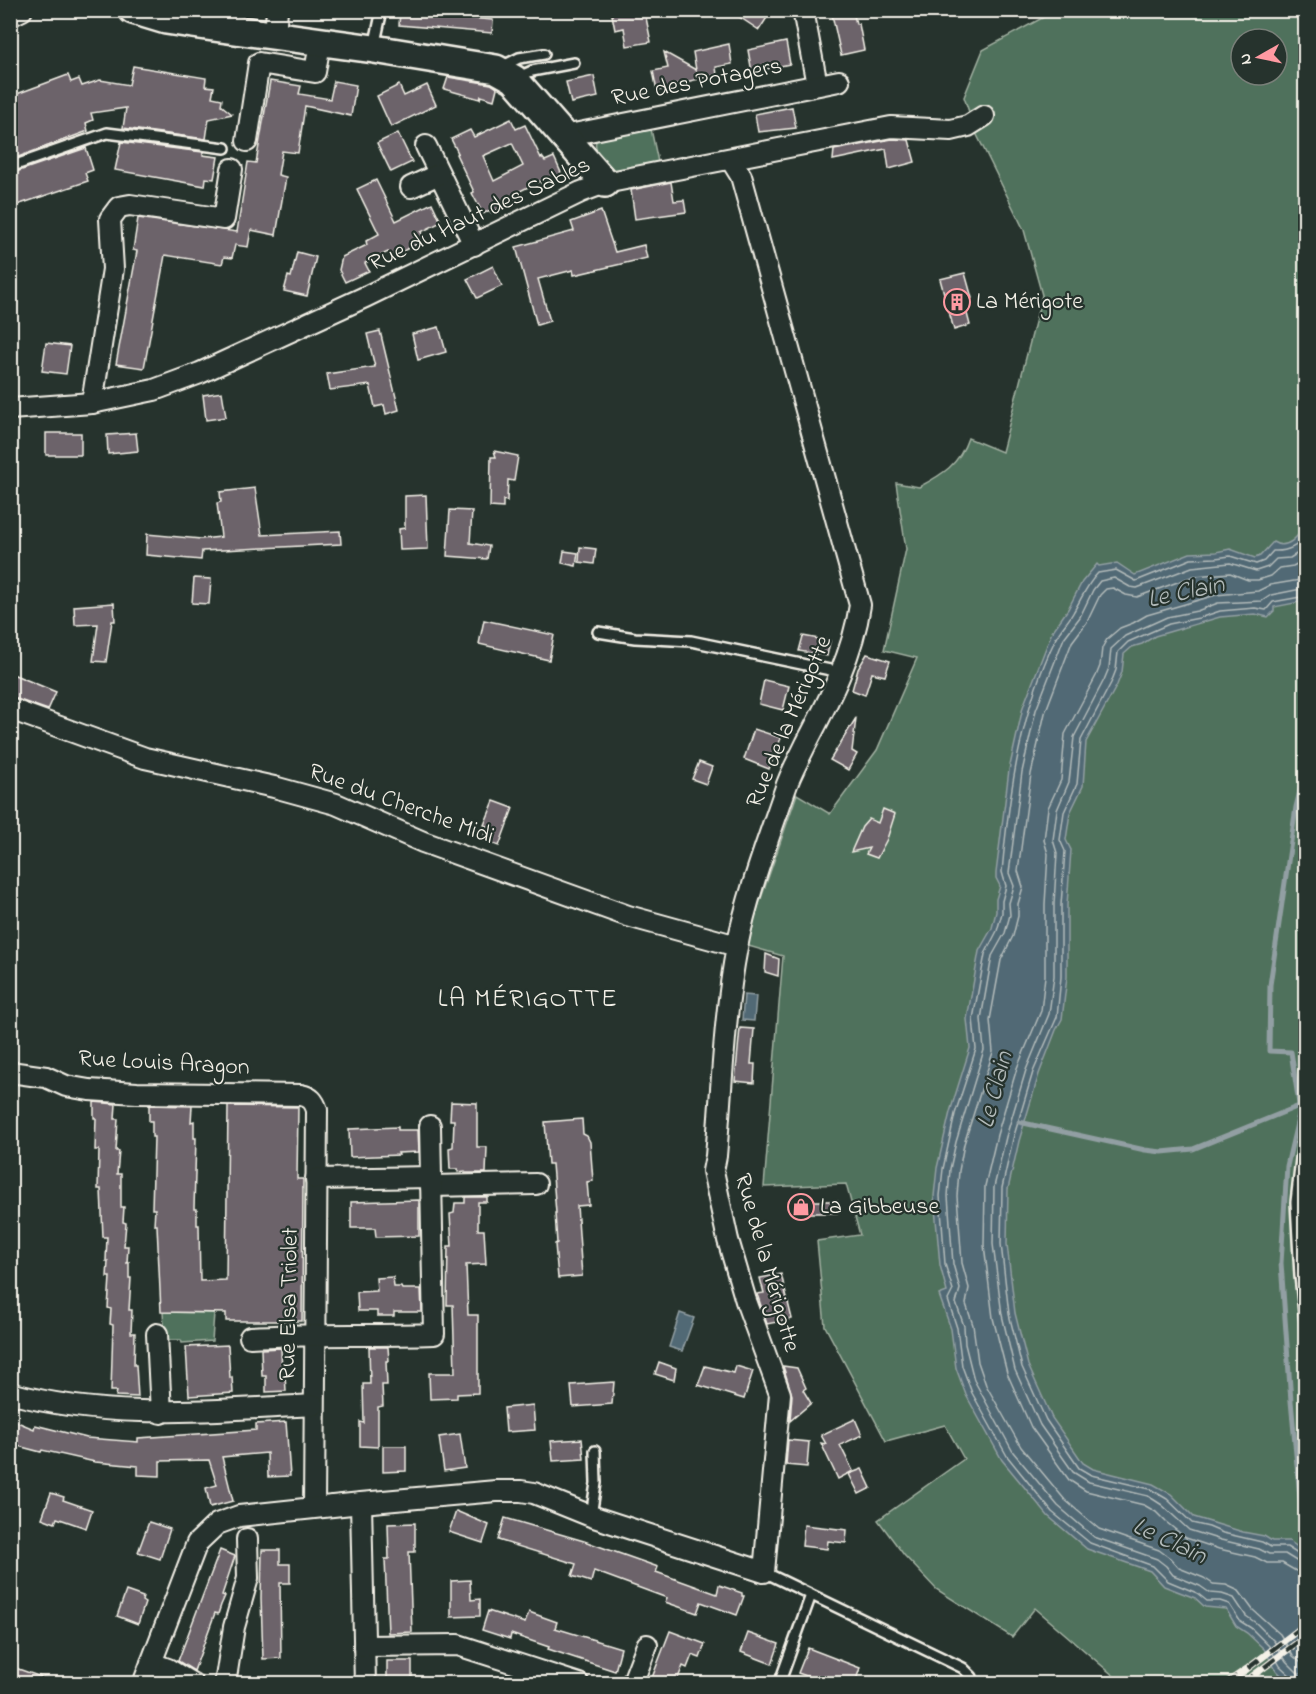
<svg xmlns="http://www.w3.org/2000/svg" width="1316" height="1694" font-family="'Indie Flower',sans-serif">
<rect width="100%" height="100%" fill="#26332d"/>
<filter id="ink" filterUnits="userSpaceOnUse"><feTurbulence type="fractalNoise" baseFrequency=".0167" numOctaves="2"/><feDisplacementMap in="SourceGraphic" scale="12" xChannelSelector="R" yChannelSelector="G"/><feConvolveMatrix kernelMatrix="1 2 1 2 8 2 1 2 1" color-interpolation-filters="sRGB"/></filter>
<g filter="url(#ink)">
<g fill="#50715c" stroke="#a2b1a2" stroke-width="1.5" fill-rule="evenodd">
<path d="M1055 11H1305V1683H1122L1035 1608 1012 1637 936 1589 904 1555 878 1520 964 1459 945 1425 886 1441 825 1326 817 1241 860 1235 846 1184 764 1187 783 956 745 945 797 794 830 814 877 750 917 658 884 650 906 549 896 483 919 487C943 474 959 465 968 438L1002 452 1042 295 1024 230 976 133 964 97 983 50ZM1241 39H1277V75H1241Z"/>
<path d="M651 129 658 162 615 171C606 162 593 153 596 140Z"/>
<path d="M163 1312 214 1313 212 1341 182 1343 181 1340H165Z"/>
</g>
<g fill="#516975" stroke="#929fa3" stroke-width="1.5">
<path d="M1305 526V601L1274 607V611L1268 617 1255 614 1220 617 1155 636 1142 644 1132 647 1124 654 1122 672 1117 685 1086 742 1083 786 1070 813 1066 840 1071 850 1067 905V977L1062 1019 1056 1030 1039 1074 1019 1141 1008 1189 1007 1244 1015 1313 1028 1365 1052 1418 1083 1463 1093 1469 1153 1484 1171 1494 1194 1517 1243 1532 1264 1536 1272 1541H1289L1305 1552V1683L1290 1684 1276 1670 1264 1649 1247 1633 1236 1626 1226 1609 1205 1607 1195 1598 1164 1586 1150 1571 1087 1549 1048 1516 1002 1460 966 1395 956 1368 951 1329 939 1295 947 1292 940 1265 934 1196 937 1168 950 1112 970 1048 967 1019 979 951 992 928 996 912V899L1000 886 996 878V873L1009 770 1023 707 1052 632 1068 609 1082 582 1097 564 1099 566 1117 563 1135 575 1190 553 1216 552 1230 549 1255 558 1260 556 1273 542C1287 551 1298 536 1305 526Z"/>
<path d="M744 995 756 996 754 1021 742 1020Z"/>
<path d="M680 1313 694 1318 682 1351 669 1347Z"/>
</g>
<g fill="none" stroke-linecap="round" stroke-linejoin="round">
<g stroke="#b3bbba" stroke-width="1.5">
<path d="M1306 559 1293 566 1280 568 1271 576 1258 580H1248L1230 573 1194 576 1137 597 1126 595 1113 588 1106 589 1100 595 1087 622 1072 642 1045 713 1031 774 1018 871 1023 887 1018 904V916L1013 936 1001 960 990 1020 993 1052 964 1144 959 1171 957 1196 962 1263 969 1288 966 1304 973 1325 978 1362 986 1385 1021 1447 1065 1500 1099 1529 1159 1550 1170 1558 1179 1568 1204 1578 1213 1584 1226 1585 1239 1591 1253 1610 1280 1634 1293 1656 1306 1667"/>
<path d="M1306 579 1270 585 1258 591 1216 595 1147 615 1133 623 1120 628 1107 639 1102 648 1100 666 1096 676 1065 734 1061 780 1048 808 1044 840 1048 854 1045 904V976L1041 1011 1017 1068 997 1135 985 1186 984 1245 993 1318 1007 1373 1031 1427 1069 1480 1086 1491 1144 1505 1156 1512 1166 1522 1186 1538 1219 1549 1255 1557 1267 1563H1282L1296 1571 1306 1573"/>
<path d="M1306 588 1271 595 1262 601 1218 603 1197 611 1167 617 1125 636 1111 649 1109 668 1104 680 1074 737 1069 782 1057 810 1053 840 1057 853 1054 904V976L1049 1014 1026 1070 1006 1137 994 1187 993 1244 1002 1315 1015 1370 1040 1425 1073 1472 1089 1482 1148 1496 1162 1505 1189 1530 1221 1540 1259 1549 1269 1554H1285L1298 1562 1306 1564"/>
<path d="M1306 596 1273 602 1266 610 1255 608 1220 611 1199 618 1169 624 1128 642 1118 652 1116 670 1111 683 1081 740 1077 784 1064 812 1060 840 1065 851 1061 905V977L1057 1017 1033 1072 1013 1139 1002 1188 1001 1244 1009 1314 1022 1367 1046 1420 1079 1468 1091 1475 1150 1489 1167 1499 1192 1523 1209 1527 1223 1533 1262 1542 1271 1547H1287L1301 1556H1306"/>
<path d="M1294 1684 1293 1678 1280 1666 1269 1646 1251 1628 1240 1621 1229 1604 1220 1601H1207L1197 1593 1168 1581 1153 1566 1090 1543 1052 1512 1007 1456 972 1393 962 1366 957 1328 948 1300 953 1290 945 1264 940 1196 943 1169 955 1114 976 1049 973 1019 985 954 997 931 1002 913V901L1006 886 1002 872C1009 793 1021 710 1056 638 1061 628 1069 621 1074 611 1082 598 1087 584 1098 573L1116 570 1136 581 1191 559 1216 558 1230 556 1256 564 1264 561 1273 551C1287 552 1297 547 1306 536"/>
<path d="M1301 1684 1299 1674 1286 1661 1274 1641 1256 1623 1246 1616 1234 1598 1222 1594 1210 1593 1200 1586 1173 1575 1166 1566 1157 1559 1094 1537 1058 1506 1013 1452 974 1380 965 1344 964 1326 956 1303 960 1289 953 1264 948 1196 950 1169 956 1142 984 1050 981 1019 992 956 1005 933 1010 915 1009 903 1014 886 1009 873 1022 772 1036 710 1064 638 1080 617 1093 590 1100 581 1114 578 1130 587 1137 588 1192 567 1230 563 1256 571 1268 567 1276 559 1290 558 1306 548"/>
</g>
<g stroke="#929fa3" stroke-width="5">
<path d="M1019 1122 1145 1150 1162 1152 1193 1149 1299 1106"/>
<path d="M1299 1554 1302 1549V1518L1291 1401 1281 1263 1287 1166 1300 1110 1291 1052 1269 1051 1270 985 1296 807 1306 767"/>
</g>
</g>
<g fill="#6c636b" stroke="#f4f1e8" stroke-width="1.5" fill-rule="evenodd">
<path d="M611 10H640V14L645 13 651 42 627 46 624 28 615 30Z"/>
<path d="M729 10H772L759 30Z"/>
<path d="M831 10H853L856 24H859L864 50 841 55Z"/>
<path d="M400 12 493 20 492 33 399 25Z"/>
<path d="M786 42 790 64 752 72 748 50Z"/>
<path d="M729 44 732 64 716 67 717 75 681 83 673 85V88L657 91 653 71 668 68 664 52 696 70 693 52Z"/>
<path d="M133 66 206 78 205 86 214 87 212 97 222 99 221 105 232 114 209 119 206 139 123 128 126 108 91 113 93 120 86 123 88 131 10 160V103L16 101 14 95 68 75 71 82 79 79 82 86 100 80 129 85Z"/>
<path d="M594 76 598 97 571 103 566 82Z"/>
<path d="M448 77 491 84 497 88 494 100 481 96 480 99 444 89Z"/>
<path d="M270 81 301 86 299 94 330 99 334 81 356 85 351 116 305 106 298 153 282 151 278 175 286 177 276 235 251 230 248 247 235 245 232 258 224 257 222 264 165 255 144 368 116 364 137 251 133 250 138 218 237 232 248 162 256 163Z"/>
<path d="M399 85 404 96 427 85 436 105 391 127 377 96Z"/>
<path d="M792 107 796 128 758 132 755 114Z"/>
<path d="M511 119 516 129 525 125 541 158 542 157 545 161 554 157 562 175 542 185 540 181 514 194 517 200 491 213 490 210 483 214 472 193 474 192 456 154 458 153 451 139 470 130 474 137ZM512 143 523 166 494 181 483 156Z"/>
<path d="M398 133 412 162 391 172 377 143Z"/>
<path d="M892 139 909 140 915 162 889 169 886 149 833 160 834 150Z"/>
<path d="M121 142 203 152V155L218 157 214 179 206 178 205 186 115 170Z"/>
<path d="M86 148 93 170 85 173 88 181 17 205 15 198 10 199V174Z"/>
<path d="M376 180 396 221 432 203 441 222 421 232 425 240 391 257 388 252 365 263 369 271 345 282 339 270 342 257 367 245 366 241 379 234 357 189Z"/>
<path d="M671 182 674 201 684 200 686 212 635 219 631 190Z"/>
<path d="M601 211 615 252 644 245 647 258 574 275 573 270 538 279 550 321 537 325 516 247 574 231 571 222Z"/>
<path d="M297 252 316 257 307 296 284 291 288 276 291 277Z"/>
<path d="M493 266 502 286 477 298 467 279Z"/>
<path d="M965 273 972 298 967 300 968 303 965 306 970 325 954 330 940 279Z"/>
<path d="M439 327 446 352 418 360 412 334Z"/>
<path d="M380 331 399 410 386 414 384 405 375 407 370 385 330 390 327 374 375 367 367 334Z"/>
<path d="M46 343 70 346 66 374 42 371Z"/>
<path d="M222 392 226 417 206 420 203 395Z"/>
<rect x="46" y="433" width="35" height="22"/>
<path d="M136 433 138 451 108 454 107 435Z"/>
<path d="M494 451 518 456 514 481 508 480 507 501 503 500V508L490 507 491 457H496Z"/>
<path d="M255 488 262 535 340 531 341 544 202 551 201 560 146 555 147 534 201 539 221 537 217 503 221 502 220 492Z"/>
<path d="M426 495 428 549 400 550 399 529 405 528V496Z"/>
<path d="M450 510 472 511 470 543 489 546 487 559 447 556Z"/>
<path d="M580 547 596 549 594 564 579 562Z"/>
<path d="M564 551 578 553 576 566 562 563Z"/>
<path d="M194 578 211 579 209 604 192 603Z"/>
<path d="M114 603 115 621H112L106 662 93 661 98 624 75 625 74 606Z"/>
<path d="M484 620 554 635 549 660 479 644Z"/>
<path d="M803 636 830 641 827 656 799 651Z"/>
<path d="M867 654 890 661 885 676 872 673 865 695 852 690 858 669Z"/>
<path d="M10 673 56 692 48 710 11 697Z"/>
<path d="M764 680 789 686 783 710 759 704Z"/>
<path d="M856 718 852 751 857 754 848 770 830 760Z"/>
<path d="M754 729 781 738 769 769 744 759Z"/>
<path d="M699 762 712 767 706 784 692 779Z"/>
<path d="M494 801 513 808 499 846 483 840 487 826 484 825Z"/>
<path d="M883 809 895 814 887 839 877 858 866 854 869 848 851 852 862 827 869 819 878 823Z"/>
<path d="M766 954 779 959 778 976 765 972Z"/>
<path d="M740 1028 754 1029 751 1064H755L754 1083 735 1081Z"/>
<path d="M94 1102 116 1104 115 1119H118L116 1151H119L117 1174H121V1207H124L123 1222 126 1223 124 1246H128L127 1263 129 1262V1278H131L129 1310H132L131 1333H135L134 1365H136L138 1397 116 1396 117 1391H111L113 1325 110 1324 111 1309 108 1308 110 1277H107L108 1261H106L107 1237H103L101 1189H98L99 1150H95L96 1118H94Z"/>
<path d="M451 1102 477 1103V1147H487L486 1173H465V1171L458 1172V1169H450L449 1148 453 1147 454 1120H450Z"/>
<path d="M149 1105 192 1106 191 1122 194 1121V1138H196L194 1209H197V1225H199L200 1281 226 1280 228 1106 298 1107 297 1179H303L302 1321H226V1313L161 1312 157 1225H154L155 1209H152L154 1137H152V1121H149Z"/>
<path d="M582 1119 583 1134 587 1136 590 1142 593 1181 587 1182 589 1205 577 1206 582 1276 558 1278 555 1244 557 1243 555 1213H556L552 1164H548L545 1122Z"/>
<path d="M398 1127V1130H418L419 1152 398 1153 399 1155 350 1157 349 1129Z"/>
<path d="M465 1197H487V1202H478V1230H484L486 1264 466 1265 468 1315H478V1393L457 1394V1398L430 1399 429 1373H455L453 1305H447L448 1246H452L450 1214 454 1213 455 1203H465Z"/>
<path d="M419 1200V1236L376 1237 375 1228H351V1202Z"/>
<rect x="798" y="1201" width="39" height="12"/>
<path d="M781 1274 792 1319 767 1324 757 1294 764 1293 760 1278Z"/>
<path d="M393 1277 394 1287H401L402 1289H421L422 1312H394V1316H377V1311H358L357 1292 377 1291 376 1278Z"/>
<path d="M228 1345 230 1378 232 1377 233 1393 189 1396 186 1347Z"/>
<path d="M369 1347H388L389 1361H386L387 1385H382L383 1406 378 1407V1447L360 1446V1422L364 1423 363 1384H370Z"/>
<path d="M281 1348 282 1375 285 1374 286 1391 266 1392V1376H262L261 1349Z"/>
<path d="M659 1362 676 1368 674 1380 655 1374Z"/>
<path d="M705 1366 734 1373 736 1366 753 1371 744 1399 698 1385Z"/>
<path d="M783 1366 797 1368 806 1388 803 1390 811 1403 790 1421 792 1395Z"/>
<path d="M614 1382 612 1404 573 1407 571 1385Z"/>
<path d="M533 1405 535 1430 506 1432 504 1408Z"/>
<path d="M10 1419 34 1429 35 1425 87 1438 138 1442V1438L256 1430V1424L286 1422 290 1476 268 1477 267 1453 222 1457 233 1501 210 1507 206 1488 217 1485 209 1460 160 1461V1476L138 1475V1466L95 1462 42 1450 41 1452 10 1444Z"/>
<path d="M855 1419 862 1435 840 1445 853 1471 838 1479 821 1443 826 1444 821 1435Z"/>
<path d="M460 1434 465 1468 444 1471 439 1437Z"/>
<path d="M582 1439 584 1459 553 1461 551 1441Z"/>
<path d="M788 1440 809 1442 807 1467 786 1465Z"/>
<path d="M383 1446H406V1471L383 1472Z"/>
<path d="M862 1469 871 1488 859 1494 849 1474Z"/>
<path d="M51 1493 64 1497 63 1500 92 1510 86 1528 57 1518 55 1523 42 1518Z"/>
<path d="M456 1511 489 1525 483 1543 449 1532Z"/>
<path d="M505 1518 584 1541 658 1567 656 1572 717 1594 719 1585 742 1593V1596H744L737 1615 701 1602 697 1613 665 1602 667 1598 594 1571 591 1582 572 1576 576 1564 498 1540Z"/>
<path d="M149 1522 170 1529 160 1559 138 1552Z"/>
<path d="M415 1523V1552H409L412 1632 388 1633 385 1559H389L388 1524Z"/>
<path d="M804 1525 847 1530 846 1543 828 1541 827 1549 802 1546Z"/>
<path d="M220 1550 235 1556 222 1595 225 1596 221 1605 218 1614 215 1613 194 1671 178 1661Z"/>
<path d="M262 1550H280V1564H290V1583H280L281 1658 263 1659 261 1598Z"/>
<path d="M470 1580 471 1600 480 1599V1616L451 1617V1581Z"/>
<path d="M126 1591 143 1597 142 1601 145 1603 138 1624 117 1616Z"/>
<path d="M488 1611 525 1623 529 1612 557 1622 555 1628 621 1648 615 1671 548 1649 549 1647 511 1634 510 1639 482 1630Z"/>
<path d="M670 1631 705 1644 700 1658 692 1655 687 1668 683 1666 676 1683H650Z"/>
<path d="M748 1633 779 1644 772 1664 741 1652Z"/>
<path d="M808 1648 860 1668 855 1683H826L798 1673Z"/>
<path d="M387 1661H412V1683H391V1680H387Z"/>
<path d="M10 1666 55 1682V1683H10Z"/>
</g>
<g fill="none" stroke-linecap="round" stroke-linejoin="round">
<defs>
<g id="lane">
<path d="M470 10 474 11"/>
<path d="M374 47 382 10"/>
<path d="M501 67 519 58 544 54"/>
<path d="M516 78 532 71 574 63"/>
<path d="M10 167 107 133 225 148"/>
<path d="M598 632 635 638 691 641 840 672"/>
<path d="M1306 1116 1296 1202 1300 1276 1306 1330"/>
<path d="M591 1516 596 1483 595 1451"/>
<path d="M764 1572 963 1668 972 1677"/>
<path d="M779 1684 811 1595"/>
</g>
<g id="street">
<path d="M803 10 817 85"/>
<path d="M10 16 22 10"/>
<path d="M275 35 277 10"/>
<path d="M564 136 839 81"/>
<path d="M247 141 259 63 315 72 320 43"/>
<path d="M426 146 474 245"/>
<path d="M411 187 439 174"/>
<path d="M92 403 113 269 110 219 119 207 130 205 224 219 232 169"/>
<path d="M10 409 92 403 154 390 200 373 365 297 581 192 605 183 891 127 951 130 968 126 984 116"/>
<path d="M10 709 145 758 274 787 336 804 423 842 628 916 737 946"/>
<path d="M10 1072 46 1077 66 1086 89 1090 137 1093 301 1095C311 1097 314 1101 317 1110L314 1507"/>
<path d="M430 1126 431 1177"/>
<path d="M431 1186 536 1184"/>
<path d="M157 1334 161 1413"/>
<path d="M250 1337C312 1334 373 1336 434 1334L431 1177 316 1179"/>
<path d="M10 1393C112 1421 211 1410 314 1405"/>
<path d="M361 1503 365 1684"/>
<path d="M364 1646 458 1645 579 1684"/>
<path d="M151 1663 168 1669 193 1684"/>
<path d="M143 1684 197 1543 217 1524 239 1516 361 1503 496 1491H521L534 1493 591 1516 764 1572 780 1394 746 1301 728 1240 713 1171 716 1156C722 1086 724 1015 737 947 747 895 768 840 785 790 790 774 799 759 806 744 829 700 853 655 860 605L741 176 731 160"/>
<path d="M225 1684 234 1627 248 1578 247 1539"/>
<path d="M632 1684 647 1645"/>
</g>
<path id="secondary" d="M133 10 166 20 199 25 374 49 496 69 514 79 605 183"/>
</defs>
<use href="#lane" stroke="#f4f1e8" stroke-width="14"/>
<use href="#street" stroke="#f4f1e8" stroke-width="24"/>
<use href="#secondary" stroke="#f4f1e8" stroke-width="32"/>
<use href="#lane" stroke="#26332d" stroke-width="9"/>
<use href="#street" stroke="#26332d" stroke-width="20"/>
<use href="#secondary" stroke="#26332d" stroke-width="27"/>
<defs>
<g id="rail">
<path d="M1225 1684 1247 1669 1306 1624"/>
<path d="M1242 1684 1306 1636"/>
</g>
</defs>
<use href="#rail" stroke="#f4f1e8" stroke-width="7"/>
<use href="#rail" stroke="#26332d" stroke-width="4.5" stroke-dasharray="14" stroke-linecap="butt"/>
</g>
</g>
<defs>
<symbol id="building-ring" viewBox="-11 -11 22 22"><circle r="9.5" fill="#26332d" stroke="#ff9aa2" stroke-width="1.5"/><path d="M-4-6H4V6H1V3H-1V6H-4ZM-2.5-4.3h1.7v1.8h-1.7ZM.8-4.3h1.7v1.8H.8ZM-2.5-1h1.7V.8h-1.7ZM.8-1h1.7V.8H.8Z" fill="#ff9aa2"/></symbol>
<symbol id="shop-ring" viewBox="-11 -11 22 22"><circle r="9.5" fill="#26332d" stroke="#ff9aa2" stroke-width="1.5"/><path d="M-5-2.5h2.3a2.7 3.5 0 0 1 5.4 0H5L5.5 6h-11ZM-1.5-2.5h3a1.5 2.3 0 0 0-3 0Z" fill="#ff9aa2"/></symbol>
</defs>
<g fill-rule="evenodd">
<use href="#building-ring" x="942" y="287" width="30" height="30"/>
<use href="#shop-ring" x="786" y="1192" width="30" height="30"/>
</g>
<g text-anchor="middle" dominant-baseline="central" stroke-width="4.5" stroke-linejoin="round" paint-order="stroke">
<g font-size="24" fill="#f4f1e8" stroke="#26332d">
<text transform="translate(697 83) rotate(-11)">Rue des Potagers</text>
<text transform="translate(480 215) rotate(-25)">Rue du Haut des Sables</text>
<text transform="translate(790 722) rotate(-67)">Rue de la Mérigotte</text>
<text transform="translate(401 805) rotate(20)">Rue du Cherche Midi</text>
<text transform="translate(164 1064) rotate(3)">Rue Louis Aragon</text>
<text transform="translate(766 1263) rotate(74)">Rue de la Mérigotte</text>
<text transform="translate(290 1304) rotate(-89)">Rue Elsa Triolet</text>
</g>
<g font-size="24" fill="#f4f1e8" stroke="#26332d" text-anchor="start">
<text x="976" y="302">La Mérigote</text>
<text x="820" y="1207">La Gibbeuse</text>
</g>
<g font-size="26" font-style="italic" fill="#b3bbba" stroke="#26332d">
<text transform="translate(1186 593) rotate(-12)">Le Clain</text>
<text transform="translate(996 1090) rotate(-75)">Le Clain</text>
<text transform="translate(1169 1542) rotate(25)">Le Clain</text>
</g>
<g font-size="26" letter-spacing="1.5" fill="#f4f1e8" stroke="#26332d">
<text x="528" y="1000">LA MÉRIGOTTE</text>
</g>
</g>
<rect width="1316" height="1694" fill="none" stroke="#26332d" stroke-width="36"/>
<rect x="18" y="18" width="1280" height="1658" fill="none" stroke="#f4f1e8" stroke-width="2" filter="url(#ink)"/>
<g transform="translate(1259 57) rotate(261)"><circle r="28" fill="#26332d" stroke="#787f78" stroke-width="1.5"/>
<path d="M0-4.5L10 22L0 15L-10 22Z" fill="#ff9aa2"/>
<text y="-9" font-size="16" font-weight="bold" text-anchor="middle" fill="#f4f1e8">N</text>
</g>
</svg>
